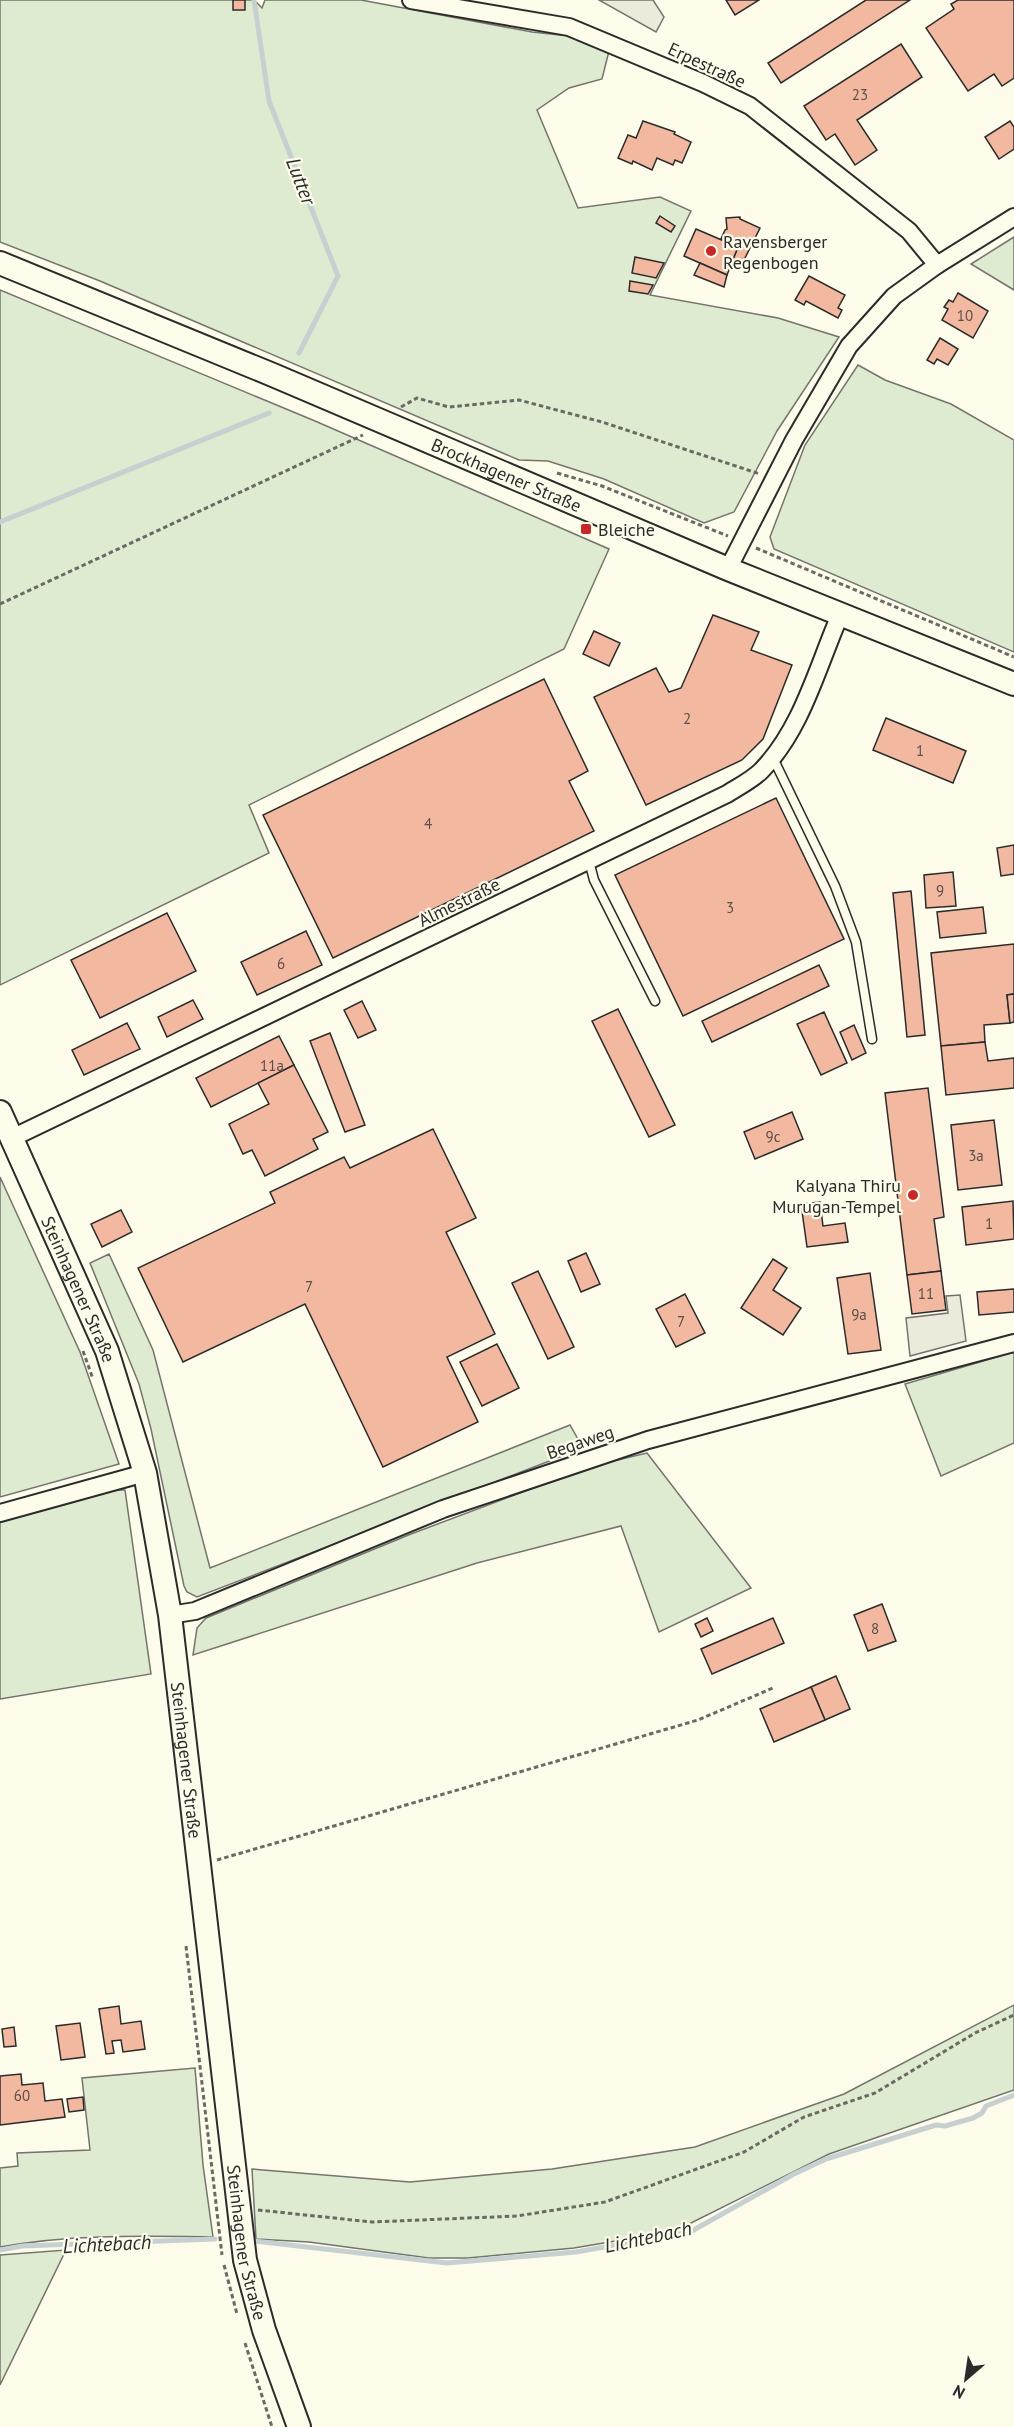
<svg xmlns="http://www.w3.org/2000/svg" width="1014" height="2427" font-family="'PT Sans',sans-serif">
<rect width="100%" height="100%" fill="#fdfbea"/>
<g fill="#deebd1" stroke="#74746e" stroke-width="1.5">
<path d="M0 0H254L262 8 265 0H361L532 32 569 36 609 51 602 79 569 88 537 110 578 208 660 197 691 211 650 295 778 318 839 337 777 431 734 512 704 523 604 479 548 461 519 460 100 281 0 242Z"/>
<path d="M1014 237V290L971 264Z"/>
<path d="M0 290 315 421 609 549 564 649 249 805 269 853 0 985Z"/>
<path d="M858 365 885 380 951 404 1014 440V652L774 549 770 537 805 445Z"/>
<path d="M0 1177 80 1352 119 1464 0 1497Z"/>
<path d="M109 1254 153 1350 210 1568 570 1425 583 1448 197 1597 187 1592 184 1586 151 1429 139 1384 90 1263Z"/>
<path d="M1014 1352V1443L941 1476 905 1384Z"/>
<path d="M647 1453 751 1588 659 1632 621 1526 477 1563 193 1655 197 1628 206 1618 411 1534 592 1466Z"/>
<path d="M102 1490H125L151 1674 0 1699V1521Z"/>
<path d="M1014 2005V2090L829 2154 689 2224 651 2235 574 2248 468 2258H429L309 2242 256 2239 252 2169 410 2182 552 2169 695 2147 844 2094Z"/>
<path d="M195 2068 203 2165 213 2237C143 2236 70 2234 0 2247V2168L18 2166 17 2153 90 2150 82 2078Z"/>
<path d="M66 2250 0 2385V2255Z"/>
</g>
<g fill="#eceadb" stroke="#74746e" stroke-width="1.5">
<path d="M599 0H653L664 17 656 32Z"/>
<path d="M960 1295 966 1341 910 1356 906 1318 948 1313 946 1296Z"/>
</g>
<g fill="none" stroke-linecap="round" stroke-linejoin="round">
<g stroke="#c7d0d0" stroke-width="5">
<path d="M254 0 269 101 338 276 299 353"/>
<path d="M0 522 269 413"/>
<path d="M254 2241 447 2263 576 2252 690 2232 794 2174 826 2159 936 2125 945 2126 973 2118 982 2113 986 2106 1014 2095"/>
<path d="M0 2250 22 2246 215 2239"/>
</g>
</g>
<g fill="#f2b8a0" stroke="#2b2b2b" stroke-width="1.5">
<rect x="233" y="0" width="12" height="10"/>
<path d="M726 0H759L735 15Z"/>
<path d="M866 0H910L781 83 768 63Z"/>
<path d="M958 0H1014V78L1002 86 994 74 968 91 926 28 954 9 951 4Z"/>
<path d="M901 44 922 77 857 120 877 150 855 165 835 134 826 140 804 106Z"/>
<path d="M643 121 675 132 674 134 691 142 682 163 675 160 673 165 657 158 652 170 633 161 632 164 618 158 628 135 636 138Z"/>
<path d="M1010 121 1014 127V149L999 159 985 137Z"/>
<path d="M660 216 675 226 671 232 656 223Z"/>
<path d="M740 217V219L760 228 740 268 731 264 738 247 721 239 725 230 727 229 726 218Z"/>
<path d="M696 229 738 247 727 275 684 256Z"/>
<path d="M635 257 664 263 656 278 632 273Z"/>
<path d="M700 263 727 275 724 287 694 275Z"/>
<path d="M809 276 845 295 838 308 842 310 838 318 806 301 804 305 795 300Z"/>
<path d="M630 281 653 285 648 294 629 291Z"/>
<path d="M958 293 988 311 973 338 942 320 948 309 944 307 949 300 953 302Z"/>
<path d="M940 338 958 349 948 365 937 359 934 364 927 360Z"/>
<path d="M713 615 759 632 751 650 792 665 763 739 742 760 646 805 594 697 656 668 669 692 681 688Z"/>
<path d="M594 631 620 643 609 666 583 654Z"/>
<path d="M544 679 588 771 569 781 594 831 333 958 263 815Z"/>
<path d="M886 718 966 751 953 783 873 750Z"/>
<path d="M776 798 844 939 683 1016 615 875Z"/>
<path d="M1014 845V874L1001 876 997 848Z"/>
<path d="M953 872 956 906 926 908 924 875Z"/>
<path d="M911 891 925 1035 907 1037 893 893Z"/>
<path d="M983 907 986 933 940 938 937 912Z"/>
<path d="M167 913 196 971 100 1018 71 960Z"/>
<path d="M306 931 322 965 257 995 241 962Z"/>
<path d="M1014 944V994L1007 995 1010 1023 984 1025 985 1042 941 1046 931 953Z"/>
<path d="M819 965 829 986 712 1042 702 1021Z"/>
<path d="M1014 994V1022L1010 1023 1007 995Z"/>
<path d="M193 1000 203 1019 167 1037 158 1017Z"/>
<path d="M362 1001 376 1030 358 1038 344 1010Z"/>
<path d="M618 1009 675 1125 649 1137 592 1021Z"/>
<path d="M824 1012 847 1063 821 1075 797 1024Z"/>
<path d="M127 1023 140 1049 84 1075 72 1050Z"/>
<path d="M854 1025 866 1053 852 1060 840 1032Z"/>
<path d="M330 1033 365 1125 345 1132 310 1041Z"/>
<path d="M279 1036 294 1065 211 1107 196 1078Z"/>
<path d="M985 1042 988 1061 1014 1058V1088L946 1095 941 1046Z"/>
<path d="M294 1065 328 1132 313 1139 318 1149 265 1176 252 1150 243 1154 229 1124 269 1104 258 1083Z"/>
<path d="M928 1088 944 1217 934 1219 941 1271 907 1275 885 1093Z"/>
<path d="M792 1112 803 1139 755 1159 744 1132Z"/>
<path d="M994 1120 1002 1185 958 1190 951 1125Z"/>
<path d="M433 1129 476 1218 446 1232 495 1334 447 1357 478 1422 383 1467 305 1304 183 1362 138 1268 275 1203 270 1192 344 1157 350 1168Z"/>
<path d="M1013 1201 1014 1239 966 1245 962 1207Z"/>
<path d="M820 1202 823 1226 845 1223 848 1242 807 1247 801 1204Z"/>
<path d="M121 1210 132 1232 102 1247 91 1224Z"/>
<path d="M586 1253 600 1284 581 1292 568 1261Z"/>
<path d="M773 1259 787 1268 773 1290 801 1308 783 1335 741 1308Z"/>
<path d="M538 1271 574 1347 548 1359 512 1283Z"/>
<path d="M941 1271 946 1310 912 1314 907 1275Z"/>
<path d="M870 1273 881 1350 848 1354 837 1278Z"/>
<path d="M1014 1289V1312L979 1315 977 1292Z"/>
<path d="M685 1294 705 1333 676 1347 656 1309Z"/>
<path d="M497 1344 519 1388 482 1406 460 1362Z"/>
<path d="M882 1604 896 1641 868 1651 854 1615Z"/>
<path d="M707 1618 713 1631 701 1637 695 1624Z"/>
<path d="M773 1618 784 1643 712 1674 701 1649Z"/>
<path d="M836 1676 850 1709 825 1720 811 1687Z"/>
<path d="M811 1687 825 1720 774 1742 760 1709Z"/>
<path d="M119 2006 121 2024 141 2021 145 2049 123 2052 121 2040 112 2041 114 2053 106 2054 99 2009Z"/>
<path d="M80 2023 85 2057 61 2060 56 2026Z"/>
<path d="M14 2027 16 2046 4 2047 2 2029Z"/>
<path d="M21 2074 22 2085 43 2083 45 2101 62 2099 65 2117 0 2125V2076Z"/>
<path d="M83 2097 84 2110 69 2112 67 2099Z"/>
</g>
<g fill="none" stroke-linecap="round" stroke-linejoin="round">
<defs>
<g id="lane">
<path d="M773 758 835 886 856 942 872 1039"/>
<path d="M589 861 594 880 655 1001"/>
</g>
<g id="street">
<path d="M411 0 569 27 703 83 750 106 909 231 937 265"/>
<path d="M728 569 794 440 849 346 894 296 937 265 1014 217"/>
<path d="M12 1138 727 794C738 787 752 780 761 771 802 729 817 668 840 615"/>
<path d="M0 1513 145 1473"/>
<path d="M170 1615 195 1611 443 1509 648 1440 1014 1343"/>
</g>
<g id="secondary">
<path id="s1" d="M0 263 273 375 728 569 1014 684"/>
<path id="s2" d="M0 1112 107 1351 145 1473 170 1615 245 2260 264 2330 299 2427"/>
</g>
</defs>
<use href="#lane" stroke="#2b2b2b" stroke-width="11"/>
<use href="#street" stroke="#2b2b2b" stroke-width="20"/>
<use href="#secondary" stroke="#2b2b2b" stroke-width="26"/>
<g stroke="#6a6964" stroke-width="3" stroke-dasharray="4.5 3" stroke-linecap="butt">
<path d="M401 407 417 398 449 407 519 400 602 422 760 474"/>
<path d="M557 473 602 486 728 536"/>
<path d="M756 548 1014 657"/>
<path d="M0 604 363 435"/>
<path d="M83 1351 93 1379"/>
<path d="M217 1860 698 1720 773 1688"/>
<path d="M186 1946 222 2255"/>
<path d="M258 2210 372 2222 517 2216 605 2202 744 2152 804 2117 875 2093 975 2033 1014 2015"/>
<path d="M224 2265 237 2314"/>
<path d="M245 2343 272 2427"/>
</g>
<use href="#lane" stroke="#fdfbea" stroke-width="8"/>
<use href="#street" stroke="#fdfbea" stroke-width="16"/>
<use href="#secondary" stroke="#fdfbea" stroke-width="22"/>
</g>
<g fill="#c62828" stroke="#fdfbea" stroke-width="2">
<circle cx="711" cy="251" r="6"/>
<rect x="580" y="523" width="12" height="12" rx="3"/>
<circle cx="913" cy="1195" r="6"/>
</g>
<g text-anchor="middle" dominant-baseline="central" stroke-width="4.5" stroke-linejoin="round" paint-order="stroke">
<g font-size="15" fill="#5d4e48">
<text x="860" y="94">23</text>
<text x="965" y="315">10</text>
<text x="687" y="718">2</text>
<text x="920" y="750">1</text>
<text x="428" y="823">4</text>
<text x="940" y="890">9</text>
<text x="730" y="907">3</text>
<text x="281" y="963">6</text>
<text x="272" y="1065">11a</text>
<text x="773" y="1136">9c</text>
<text x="976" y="1155">3a</text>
<text x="989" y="1223">1</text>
<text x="309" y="1286">7</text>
<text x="926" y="1293">11</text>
<text x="859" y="1314">9a</text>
<text x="681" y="1321">7</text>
<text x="875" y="1628">8</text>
<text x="22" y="2095">60</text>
</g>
<g font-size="18" fill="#2b2b2b" stroke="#fdfbea">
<text transform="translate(707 65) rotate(25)">Erpestraße</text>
<text stroke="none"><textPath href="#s1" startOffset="549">Brockhagener Straße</textPath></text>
<text transform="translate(459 902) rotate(-26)">Almestraße</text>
<text stroke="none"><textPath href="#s2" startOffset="194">Steinhagener Straße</textPath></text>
<text transform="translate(580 1442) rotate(-19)">Begaweg</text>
<text stroke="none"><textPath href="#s2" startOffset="680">Steinhagener Straße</textPath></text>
<text stroke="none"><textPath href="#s2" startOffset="1166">Steinhagener Straße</textPath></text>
</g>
<g font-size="18" fill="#2b2b2b" stroke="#fdfbea" text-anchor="start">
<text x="723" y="241">Ravensberger<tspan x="723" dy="21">Regenbogen</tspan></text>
<text x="598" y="529">Bleiche</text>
<text x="901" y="1185" text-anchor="end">Kalyana Thiru<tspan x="901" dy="21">Murugan-Tempel</tspan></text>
</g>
<g font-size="20" font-style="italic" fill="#2b2b2b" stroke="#fdfbea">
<text transform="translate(301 181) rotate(69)">Lutter</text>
<text transform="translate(648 2237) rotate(-12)">Lichtebach</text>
<text transform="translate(107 2244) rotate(-3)">Lichtebach</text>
</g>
</g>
<g transform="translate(966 2379) rotate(209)" stroke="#fdfbea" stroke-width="4.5" paint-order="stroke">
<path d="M0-4.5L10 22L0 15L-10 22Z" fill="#2b2b2b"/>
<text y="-9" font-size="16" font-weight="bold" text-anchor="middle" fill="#2b2b2b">N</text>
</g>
</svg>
